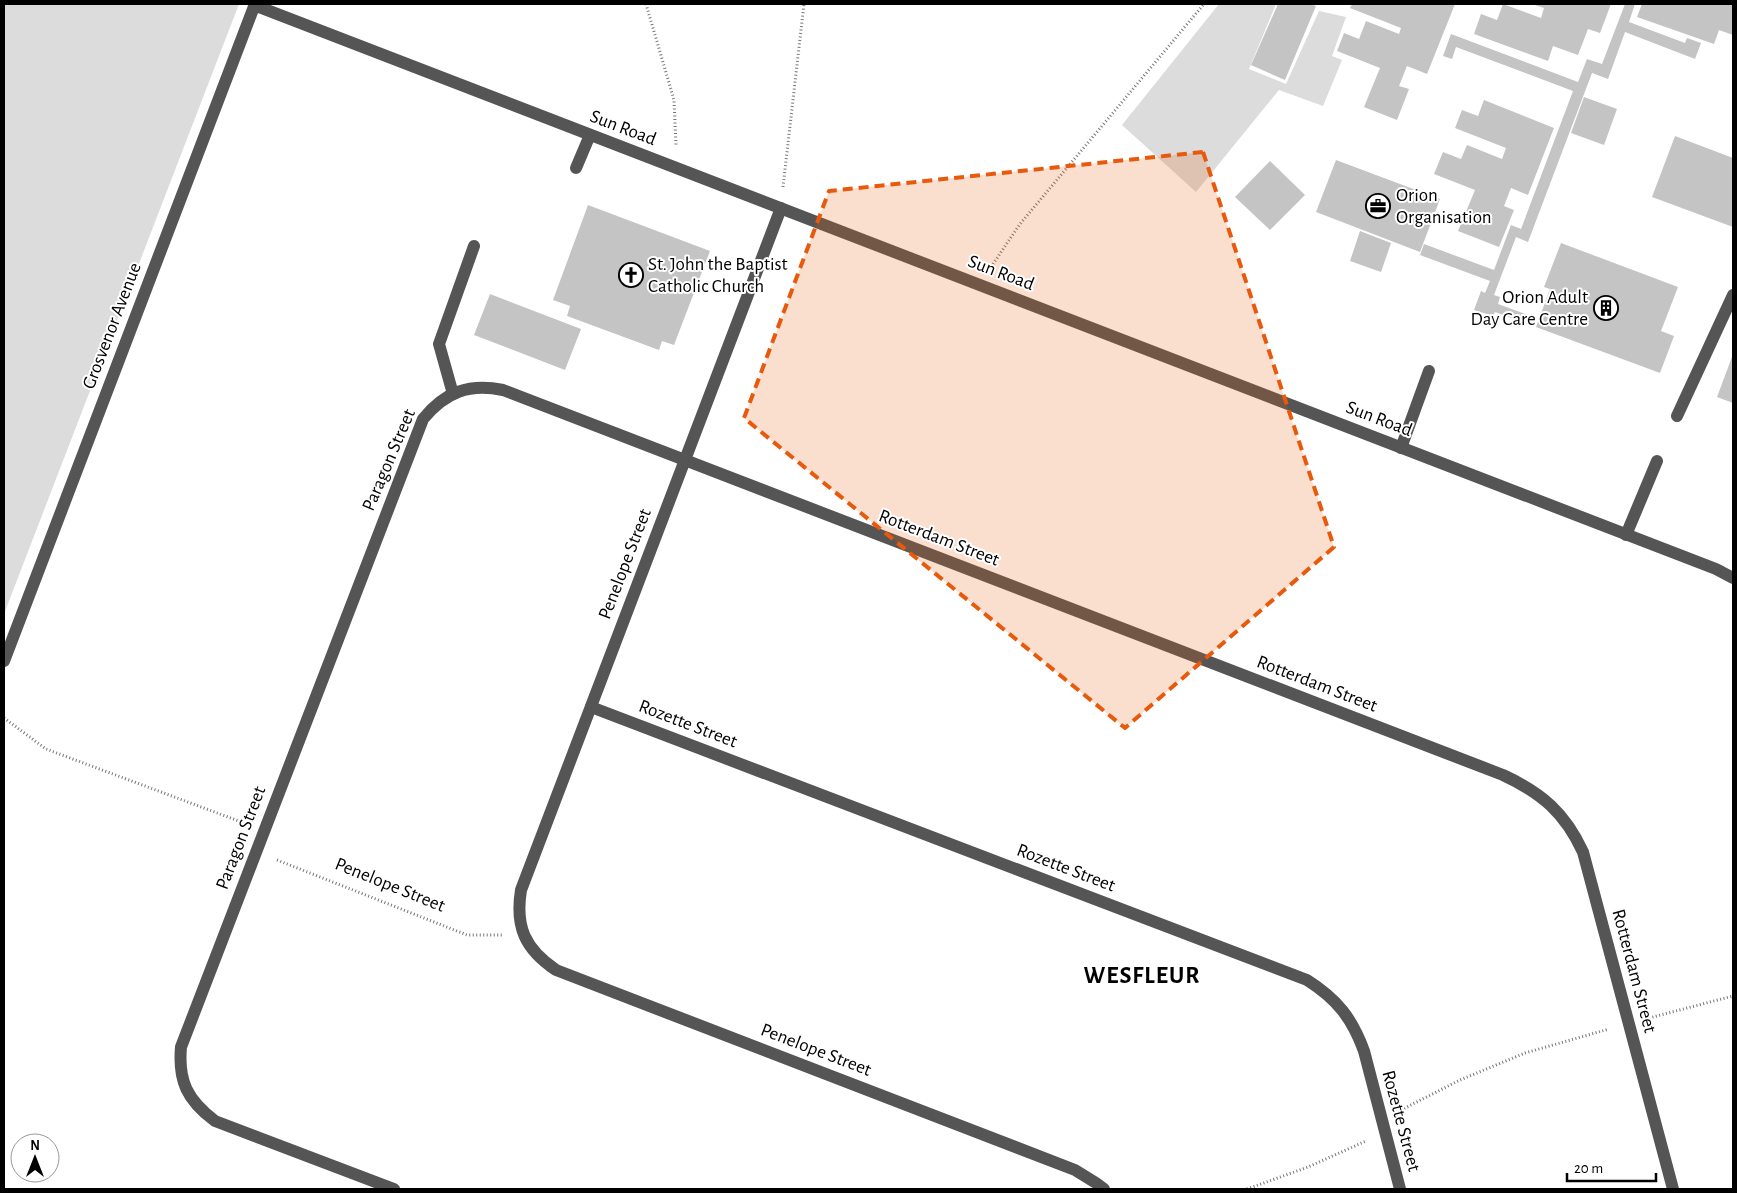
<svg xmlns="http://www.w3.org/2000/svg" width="1737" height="1193" font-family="'Alegreya Sans',sans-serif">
<rect width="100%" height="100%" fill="#fff"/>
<g fill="#dcdcdc">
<path d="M4 4H239L4 614Z"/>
<path d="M1219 4H1276L1249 69 1286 84 1319 11 1346 17 1332 56 1342 60 1323 106 1279 90 1196 192 1122 125Z"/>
</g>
<g fill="#c4c4c4">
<path d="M1278 4H1310L1316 6 1285 80 1251 65Z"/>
<path d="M1352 4H1455L1427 74 1407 66 1399 86 1409 89 1397 120 1364 107 1380 68 1337 51 1344 33 1359 39 1366 21 1399 34 1401 28 1350 8Z"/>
<path d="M1503 4 1541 18 1544 8 1532 4H1611L1600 33 1588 29 1578 55 1553 46 1548 61 1474 34 1481 14 1497 20Z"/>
<path d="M1625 4H1635L1629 22 1685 43 1687 38 1701 43 1695 59 1625 32 1608 79 1592 73 1528 242 1516 237 1494 295 1500 297 1498 304 1536 318 1533 326 1495 312 1493 316 1474 310 1481 291 1485 293 1490 281 1420 255 1424 244 1494 270 1511 225 1521 229 1573 91 1456 47 1452 59 1443 56 1451 34 1578 82 1587 59 1602 64Z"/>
<path d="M1642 4H1733V35L1719 30 1714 44 1637 17Z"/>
<path d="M1584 97 1617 109 1604 145 1571 133Z"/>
<path d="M1484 100 1554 128 1528 195 1511 188 1504 206 1514 210 1499 247 1458 231 1475 190 1434 174 1443 152 1461 159 1467 145 1502 159 1506 148 1455 128 1462 110 1478 116Z"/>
<path d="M1675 136 1733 158V227L1652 197Z"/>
<path d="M1336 160 1440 199 1420 252 1316 212Z"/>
<path d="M1270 161 1305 195 1270 230 1235 197Z"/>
<path d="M588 205 710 251 674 345 662 341 659 350 567 316 570 306 553 300Z"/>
<path d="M1360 231 1391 243 1381 272 1350 261Z"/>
<path d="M1561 243 1678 287 1661 331 1674 336 1660 373 1536 327 1550 289 1544 287Z"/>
<path d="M490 294 581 329 565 370 474 335Z"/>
<path d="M1732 357H1733V403L1717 397Z"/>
</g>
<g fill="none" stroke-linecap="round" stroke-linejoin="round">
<g stroke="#777" stroke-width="3" stroke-dasharray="1 2.5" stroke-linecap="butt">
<path d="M646 4 674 100 676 145"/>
<path d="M783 187 804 4"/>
<path d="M991 267 1020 224 1204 4"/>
<path d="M4 718 46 749 244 823"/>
<path d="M277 860 467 935H503"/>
<path d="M1649 1018 1733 996"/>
<path d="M1401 1110 1460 1080 1525 1053 1609 1029"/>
<path d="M1247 1189 1308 1167 1366 1141"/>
</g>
<g stroke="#555" stroke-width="12">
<path d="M254 5 1716 569 1733 578"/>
<path d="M576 168 590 135"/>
<path d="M781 208 521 890C515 927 525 949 556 970L1075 1170 1096 1183 1104 1189"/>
<path d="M453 394 439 344 474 246"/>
<path d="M1677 416 1733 295"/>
<path d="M1401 448 1429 371"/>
<path d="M1626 535 1657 461"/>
<path d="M4 661 255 4"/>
<path d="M591 707 1307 980C1337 999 1352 1018 1364 1051L1400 1189"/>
<path d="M394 1189 215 1121C187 1100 178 1081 181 1047L423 419C445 392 469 383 503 390L1503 775C1542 793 1565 813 1583 852L1673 1189"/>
</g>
</g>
<path fill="#e8590c" fill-opacity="0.2" stroke="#e8590c" stroke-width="4" stroke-dasharray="10 6" stroke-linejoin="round" d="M1203 152 1334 547 1125 728 744 418 829 191Z"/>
<defs>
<symbol id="office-ring" viewBox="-11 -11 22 22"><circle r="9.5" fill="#fff" stroke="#000" stroke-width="1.5"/><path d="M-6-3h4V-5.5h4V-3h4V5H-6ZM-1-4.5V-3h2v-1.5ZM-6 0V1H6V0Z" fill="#000"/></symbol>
<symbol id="church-ring" viewBox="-11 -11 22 22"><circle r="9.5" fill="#fff" stroke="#000" stroke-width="1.5"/><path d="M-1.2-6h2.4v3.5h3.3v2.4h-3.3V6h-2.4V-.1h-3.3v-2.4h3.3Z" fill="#000"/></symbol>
<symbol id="building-ring" viewBox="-11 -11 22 22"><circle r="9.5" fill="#fff" stroke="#000" stroke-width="1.5"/><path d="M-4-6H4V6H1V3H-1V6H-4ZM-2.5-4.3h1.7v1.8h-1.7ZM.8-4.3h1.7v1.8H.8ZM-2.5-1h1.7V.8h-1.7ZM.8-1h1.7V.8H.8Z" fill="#000"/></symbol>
</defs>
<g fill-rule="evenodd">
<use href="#office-ring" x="1364" y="192" width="28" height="28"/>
<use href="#church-ring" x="617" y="261" width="28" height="28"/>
<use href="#building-ring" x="1592" y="294" width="28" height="28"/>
</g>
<g text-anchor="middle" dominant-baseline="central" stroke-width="4" stroke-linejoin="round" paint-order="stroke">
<g font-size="19" fill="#000" stroke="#fff">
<text transform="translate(623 128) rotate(21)">Sun Road</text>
<text transform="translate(1001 273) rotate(21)">Sun Road</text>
<text transform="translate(112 326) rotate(-69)">Grosvenor Avenue</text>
<text transform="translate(1379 419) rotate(21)">Sun Road</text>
<text transform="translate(389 460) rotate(-67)">Paragon Street</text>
<text transform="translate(939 538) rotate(21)">Rotterdam Street</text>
<text transform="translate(625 564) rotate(-69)">Penelope Street</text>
<text transform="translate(1317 684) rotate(21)">Rotterdam Street</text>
<text transform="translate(688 724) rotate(21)">Rozette Street</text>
<text transform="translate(241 838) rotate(-69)">Paragon Street</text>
<text transform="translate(1066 868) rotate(21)">Rozette Street</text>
<text transform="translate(390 885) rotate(22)">Penelope Street</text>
<text transform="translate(1634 971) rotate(75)">Rotterdam Street</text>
<text transform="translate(816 1050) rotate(21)">Penelope Street</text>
<text transform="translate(1401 1121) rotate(75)">Rozette Street</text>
</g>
<g font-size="19" fill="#000" stroke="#fff" text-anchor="start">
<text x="1396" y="195">Orion<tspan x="1396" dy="22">Organisation</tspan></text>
<text x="648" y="264">St. John the Baptist<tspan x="648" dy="22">Catholic Church</tspan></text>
<text x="1588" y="297" text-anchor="end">Orion Adult<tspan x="1588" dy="22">Day Care Centre</tspan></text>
</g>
<g font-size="24" font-weight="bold" letter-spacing="1" fill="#000" stroke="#fff">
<text x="1142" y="976">WESFLEUR</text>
</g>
</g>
<rect width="1737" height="1193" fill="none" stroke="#000000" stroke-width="10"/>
<g transform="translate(35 1158)"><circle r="24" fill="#ffffff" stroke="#999999"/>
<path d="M0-4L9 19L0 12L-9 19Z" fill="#000000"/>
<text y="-8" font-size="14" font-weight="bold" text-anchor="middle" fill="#000000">N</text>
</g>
<path d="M1567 1173v8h89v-8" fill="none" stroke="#000000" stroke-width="2.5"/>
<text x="1574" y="1173" font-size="15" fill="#000000" stroke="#ffffff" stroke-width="4" paint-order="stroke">20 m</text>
</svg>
